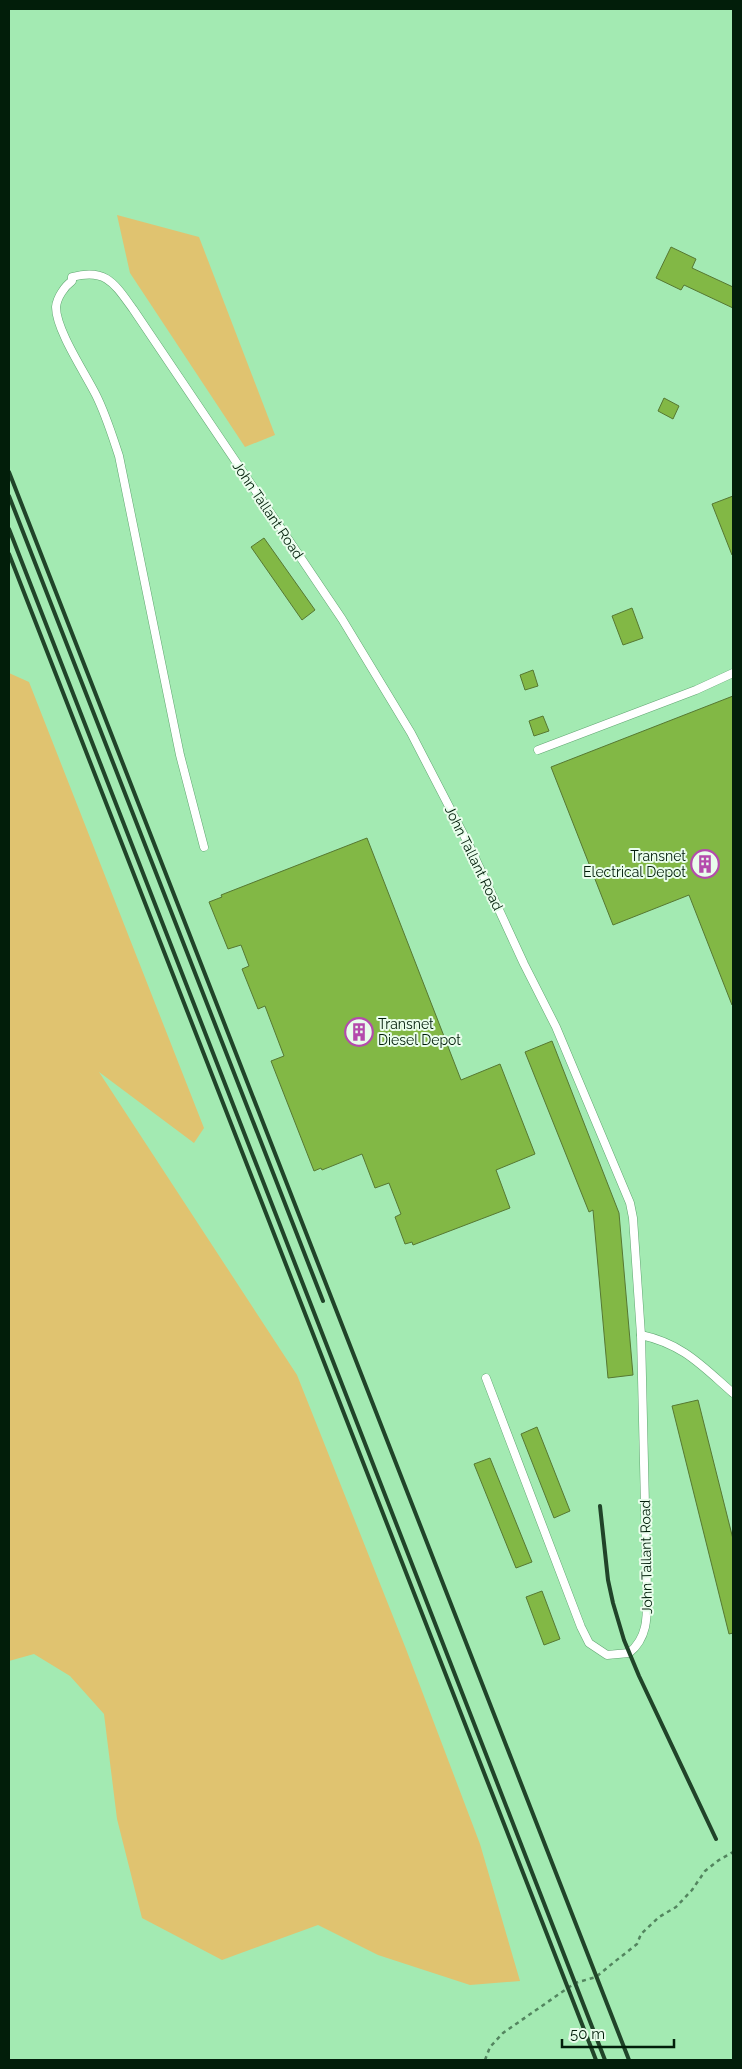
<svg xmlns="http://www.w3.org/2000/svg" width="742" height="2069" font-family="Raleway,sans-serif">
<rect width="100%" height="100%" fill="#a3eab2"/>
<g fill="#e0c370">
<path d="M117 215 199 237 275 435 245 447 130 273Z"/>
<path d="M9 673 29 682 204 1128 194 1143 99 1072 297 1375 406 1649 480 1844 520 1981 470 1985 378 1955 318 1925 222 1960 142 1918 117 1819 104 1714 70 1676 34 1654 9 1661Z"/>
</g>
<g fill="#82b845" stroke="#567832">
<path d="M671 247 696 259 692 268 733 287V308L684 285 681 290 656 278Z"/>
<path d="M664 398 679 406 673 419 658 411Z"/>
<path d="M733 496V555H732L712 504Z"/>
<path d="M264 538 315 610 302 620 251 547Z"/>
<path d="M632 608 643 638 623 645 612 616Z"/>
<path d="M533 670 538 686 525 690 520 675Z"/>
<path d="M733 696V1005H732L689 895 613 925 551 767Z"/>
<path d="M543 716 549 731 534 736 529 721Z"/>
<path d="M367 838 461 1080 500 1064 535 1154 496 1170 510 1208 413 1245 412 1242 405 1244 395 1217 401 1214 389 1183 375 1188 362 1154 322 1170 321 1168 314 1171 271 1061 284 1056 265 1006 258 1009 242 969 249 966 241 945 228 949 209 902 222 897 221 895Z"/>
<path d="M552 1041 619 1213 633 1375 608 1378 593 1210 589 1212 525 1052Z"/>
<path d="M698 1400 733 1539V1633L729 1634 672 1406Z"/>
<path d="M537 1427 570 1511 554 1518 521 1434Z"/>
<path d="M490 1458 532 1562 516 1568 474 1464Z"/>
<path d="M542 1591 560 1639 544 1645 526 1597Z"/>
</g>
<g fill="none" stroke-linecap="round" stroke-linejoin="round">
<defs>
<g id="lane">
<path d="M538 750 696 690 733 673"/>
<path d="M204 847 180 755 119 456C112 435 106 415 96 395 85 373 56 330 56 307 57 297 65 286 72 281V277C106 268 114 283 133 309L342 619 411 733 470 847 524 964 556 1027 630 1203 633 1218 641 1335 647 1591C647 1614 649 1637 629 1653L607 1655 589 1643 581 1627 486 1378"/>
<path d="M641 1335C683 1344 702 1366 733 1393"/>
</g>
</defs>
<use href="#lane" stroke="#61a672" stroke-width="9"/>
<path stroke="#53855f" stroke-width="2.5" stroke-dasharray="4 4" stroke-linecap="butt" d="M485 2060 490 2047 503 2033 575 1983 596 1977 613 1963 637 1944 641 1934 659 1917 676 1907 692 1890 705 1871 719 1860 733 1852"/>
<use href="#lane" stroke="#fff" stroke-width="8"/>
<g stroke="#204429" stroke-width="4">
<path d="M9 472 629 2060"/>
<path d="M9 496 323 1301"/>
<path d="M9 529 605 2060"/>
<path d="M9 554 596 2060"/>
<path d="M600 1506 608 1580 613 1603 624 1640 639 1676 716 1839"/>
</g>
</g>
<defs>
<symbol id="building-ring" viewBox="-11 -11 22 22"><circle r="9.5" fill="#e9fdec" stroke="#b44bac" stroke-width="1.5"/><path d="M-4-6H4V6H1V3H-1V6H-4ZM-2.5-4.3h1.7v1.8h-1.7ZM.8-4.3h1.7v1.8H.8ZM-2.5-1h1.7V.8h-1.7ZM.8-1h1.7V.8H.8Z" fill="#b44bac"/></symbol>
</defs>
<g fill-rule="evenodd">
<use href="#building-ring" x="689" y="848" width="32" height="32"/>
<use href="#building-ring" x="343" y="1016" width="32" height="32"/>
</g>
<g text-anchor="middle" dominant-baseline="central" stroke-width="4" stroke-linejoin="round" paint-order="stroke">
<g font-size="14" fill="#021e0a" stroke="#e9fdec">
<text transform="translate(268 510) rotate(56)">John Tallant Road</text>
<text transform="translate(474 858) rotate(64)">John Tallant Road</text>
<text transform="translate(646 1557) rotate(-91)">John Tallant Road</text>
</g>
<g font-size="14" fill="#021e0a" stroke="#e9fdec" text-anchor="end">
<text x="686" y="856">Transnet<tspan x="686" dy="16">Electrical Depot</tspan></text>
<text x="378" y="1024" text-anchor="start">Transnet<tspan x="378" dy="16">Diesel Depot</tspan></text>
</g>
</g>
<rect width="742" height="2069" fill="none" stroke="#021e0a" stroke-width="20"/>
<path d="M562 2039v8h112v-8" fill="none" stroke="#021e0a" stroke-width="2.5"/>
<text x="570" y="2039" font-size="15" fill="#021e0a" stroke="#e9fdec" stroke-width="4" paint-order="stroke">50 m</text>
</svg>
